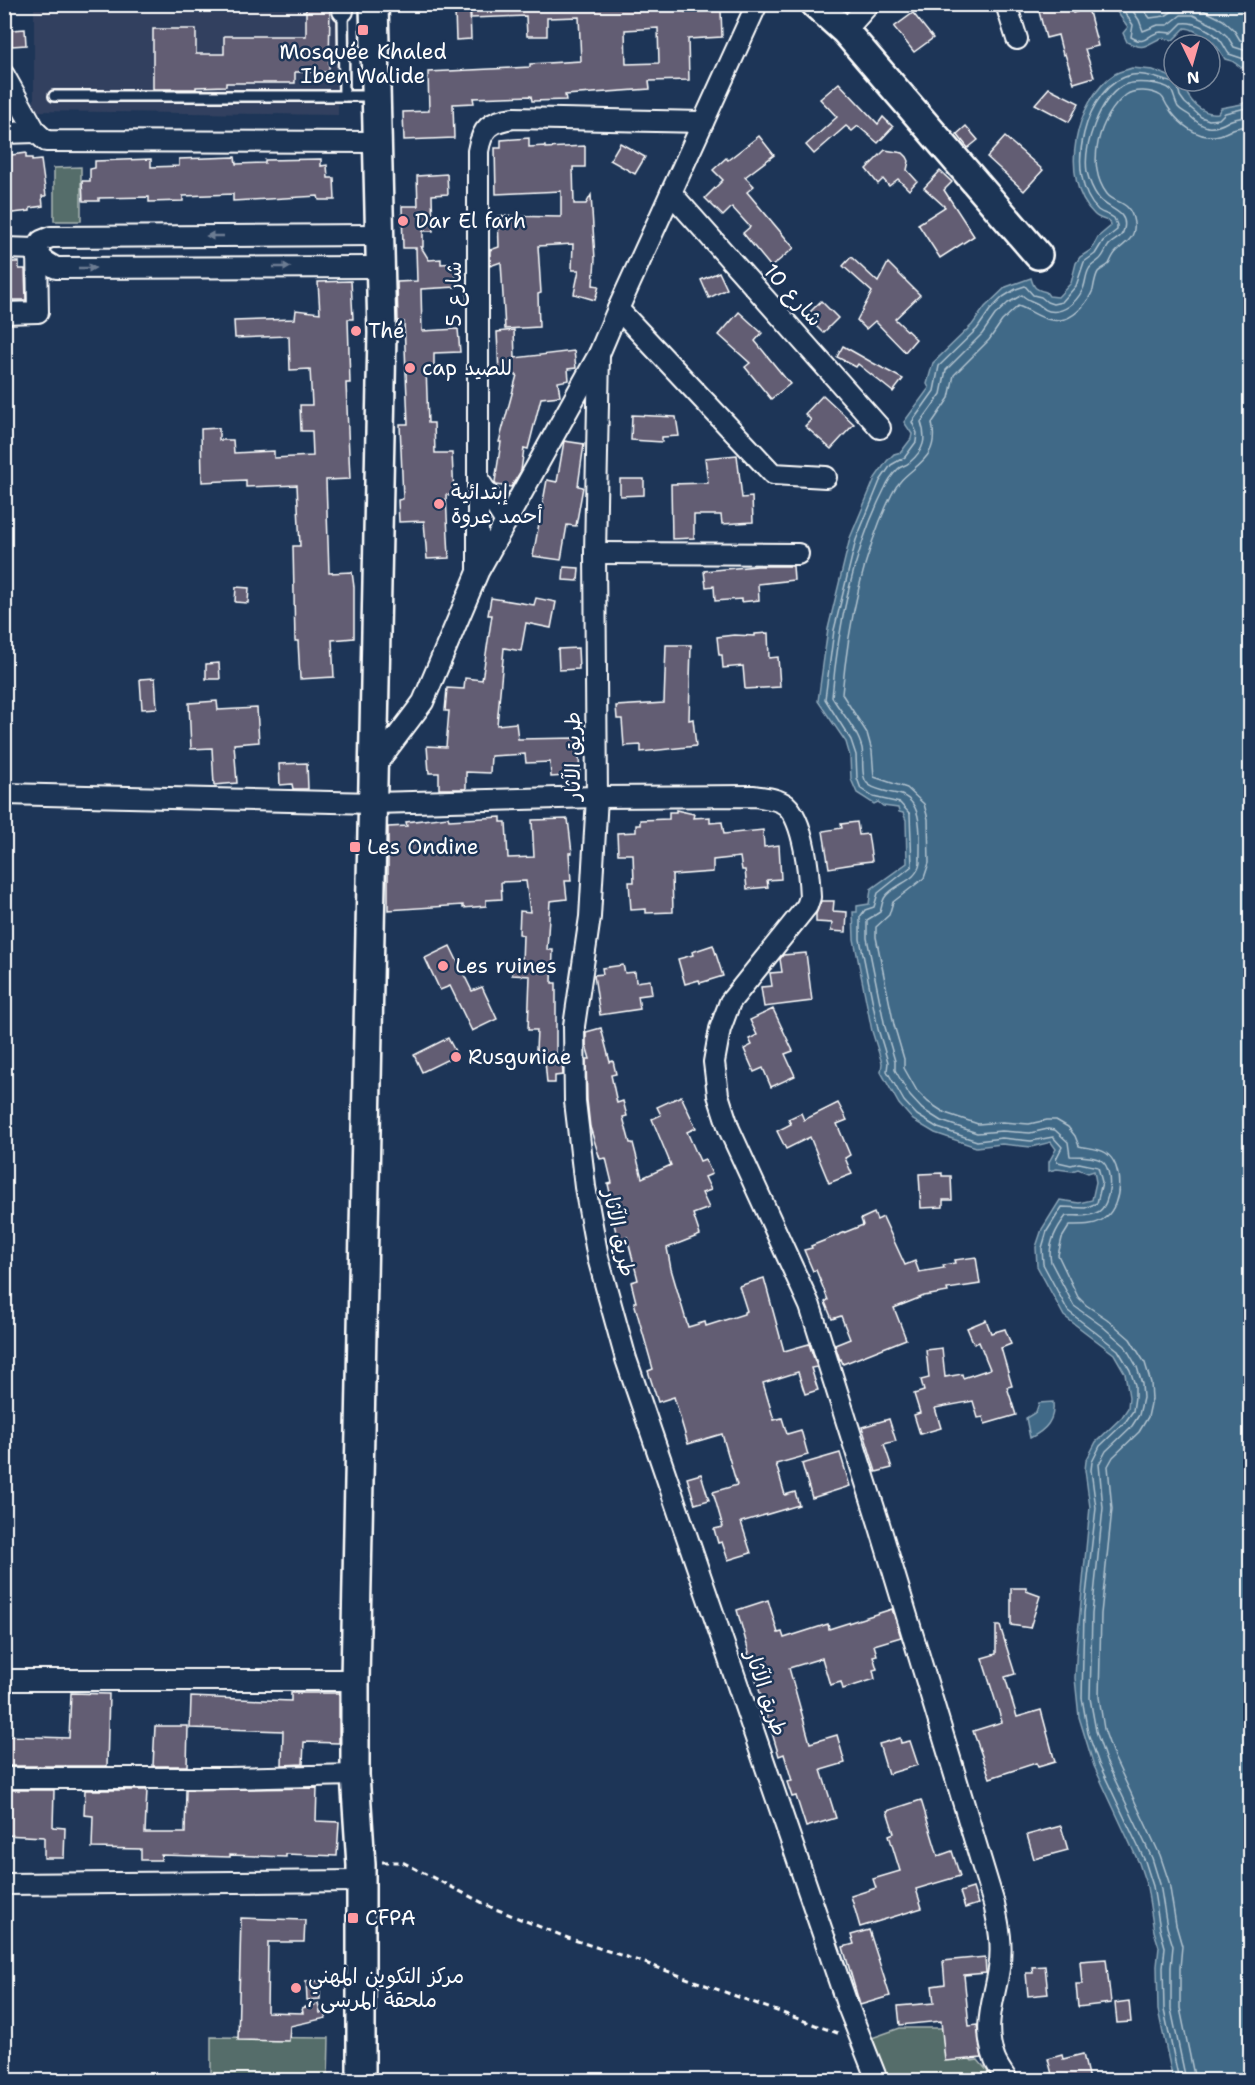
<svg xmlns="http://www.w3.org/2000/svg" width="1255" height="2085" font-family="'Shantell Sans','Playpen Sans Arabic',sans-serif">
<rect width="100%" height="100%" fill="#1d3557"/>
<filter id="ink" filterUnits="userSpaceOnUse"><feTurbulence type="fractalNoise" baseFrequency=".0167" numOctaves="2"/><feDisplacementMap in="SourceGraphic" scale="12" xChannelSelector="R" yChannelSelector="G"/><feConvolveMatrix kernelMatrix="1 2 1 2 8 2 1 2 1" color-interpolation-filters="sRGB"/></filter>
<g filter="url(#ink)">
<path fill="#32415f" d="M34 5H337L338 115 34 111Z"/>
<g fill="#556d6a" stroke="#aab6b4" stroke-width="1.5">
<path d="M81 167V221H54V168Z"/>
<path d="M900 2028H942L972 2061 978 2060 995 2080H884L869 2039Z"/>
<path d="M211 2037 329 2038 328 2080H211Z"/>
</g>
<g fill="#3f6987" stroke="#8ca5b7" stroke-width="1.5">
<path d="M1112 5H1250V70L1245 64 1242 68 1232 61 1225 59C1216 45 1215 42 1200 34 1194 31 1192 28 1185 28L1173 40 1161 38C1145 45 1145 51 1127 42L1123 33 1128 27Z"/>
<path d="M1132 68 1153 70 1174 78V81L1184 84C1187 100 1201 115 1218 113L1221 108 1242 104 1250 99V2080H1173L1158 2010 1157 1966 1159 1947 1154 1931 1147 1887 1139 1863 1094 1766 1079 1717 1075 1678 1077 1644 1090 1507 1085 1470 1086 1461 1096 1442 1122 1417 1128 1408 1129 1397 1125 1373 1114 1354 1064 1316 1037 1266 1036 1247 1042 1229 1060 1200 1079 1203 1092 1200 1096 1182 1094 1171 1088 1173 1078 1169 1072 1171 1057 1169 1049 1171V1162L1056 1149 1051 1142 1031 1147 1002 1144 976 1147 935 1133 913 1120 899 1104 881 1072 882 1063 872 1031 854 939 853 912H857V906L869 904 871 889 907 863 906 820 903 813 899 812 898 808 883 806 878 802 874 804 857 793 851 779 850 756 846 742 818 701 828 629 850 538 875 478 887 461 894 454 901 452 911 439 912 434 904 422 929 388 927 384 933 363 972 325 985 307 1006 287 1031 278C1034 289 1036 289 1046 292L1049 296 1058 297 1071 283 1076 263 1080 257 1091 250 1098 237 1111 226 1110 222C1105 219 1098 219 1094 214 1058 179 1075 100 1115 74 1120 71 1127 70 1132 68Z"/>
<path d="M1053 1402C1055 1420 1046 1430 1030 1438L1026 1418 1036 1412 1039 1403Z"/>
</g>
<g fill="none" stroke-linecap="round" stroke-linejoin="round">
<g stroke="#b2c3cf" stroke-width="1.5">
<path d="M1119 4 1133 25 1131 37C1147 47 1147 33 1161 32 1165 32 1168 33 1172 33L1182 23C1195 21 1213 31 1221 41 1224 45 1226 50 1229 54L1250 61"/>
<path d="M1128 4 1139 20 1143 31 1158 25H1168L1181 15H1193L1217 27 1227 36 1234 47 1250 52"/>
<path d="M1139 4 1150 18 1165 16 1181 6 1197 7 1223 20 1234 30 1240 40 1250 43"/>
<path d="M1179 2080 1164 2010 1163 1967 1165 1947 1160 1929 1153 1886 1145 1861 1099 1764 1088 1733 1082 1698 1084 1613 1096 1508 1091 1470 1092 1462 1100 1446 1126 1421 1133 1411 1135 1397V1385L1130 1370 1118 1350 1068 1311 1043 1264 1042 1248 1047 1231 1062 1207 1085 1208 1097 1203 1102 1182 1098 1167 1079 1163 1071 1165 1058 1162 1056 1159 1062 1147 1053 1137 1031 1141 1002 1138 977 1141 938 1128 917 1115 904 1101 887 1071 888 1062 878 1029 860 939V917L865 910 874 907 878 893 912 866 910 814 900 803 873 797 861 789 857 778 856 755 851 740 825 699 834 630 856 540 880 481 891 465 905 457 916 442 917 433 912 422 934 391 939 366 977 329 990 310 1003 297 1016 289 1025 286 1033 295 1041 297 1047 302 1053 304 1062 302 1076 286 1084 262 1095 254 1103 241 1117 230V225L1114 218C1109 214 1103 214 1098 210 1063 177 1084 84 1132 75 1148 72 1162 82 1177 83L1180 96 1185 103 1201 117 1209 120 1219 119 1225 113 1250 107"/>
<path d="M1186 2080 1171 2009V1967L1173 1946 1167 1927 1160 1884 1152 1858 1106 1761 1096 1731 1090 1698 1092 1614 1103 1508 1099 1464 1106 1451 1132 1426 1139 1415 1143 1398 1142 1384 1137 1367 1125 1346 1102 1326 1074 1306 1051 1262C1047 1245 1056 1229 1066 1216 1076 1215 1087 1218 1098 1212 1111 1205 1114 1170 1102 1161 1096 1156 1077 1156 1070 1156L1068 1142 1055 1130 1048 1129 1030 1133 1002 1131 977 1133 941 1121 922 1109 910 1096 895 1070V1061L885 1027 867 938V920L880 912C882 907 882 901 885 897 895 883 917 882 920 863 919 842 926 800 898 794 891 793 873 789 868 784 860 777 864 758 862 748 857 729 842 714 832 697 838 627 853 551 885 488 888 481 893 474 898 469 901 466 906 466 910 462 924 450 927 439 921 422L941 394 946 370 982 334 995 315 1008 303 1022 295C1027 300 1032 301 1038 304 1042 307 1044 310 1049 311 1064 314 1076 302 1082 291 1086 284 1085 276 1089 269 1091 265 1096 263 1099 260 1104 256 1105 250 1109 245 1114 239 1122 239 1124 229 1129 210 1105 209 1098 197 1093 190 1089 180 1087 172 1083 146 1099 100 1122 86 1132 80 1163 82 1171 90 1174 94 1175 102 1178 107 1181 111 1185 112 1189 115 1203 129 1212 131 1229 121 1234 118 1244 118 1250 115"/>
<path d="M1195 2080 1180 2008V1968L1182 1946 1176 1925 1169 1882 1160 1855 1114 1757 1104 1729 1099 1697 1101 1614 1112 1509 1108 1466 1113 1457 1139 1432 1148 1417 1152 1399 1151 1383 1145 1363 1130 1339 1107 1319 1086 1305 1078 1297 1058 1255 1062 1238 1070 1225C1082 1225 1096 1226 1106 1217 1122 1204 1124 1165 1106 1153 1099 1148 1088 1148 1079 1146L1075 1136 1068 1127 1056 1120H1047L1029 1124 1002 1122 978 1124 945 1113 928 1102 917 1091 904 1068V1059L894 1025 876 937V927L889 915 893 902 924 878 929 863 928 819 924 804 907 788 874 777 872 751 867 733 842 694C848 627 862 555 892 494 906 464 941 465 932 423L949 398 954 375 989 340 1002 321 1018 306C1034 311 1046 325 1065 319 1077 315 1088 302 1093 290 1094 285 1095 277 1098 272 1101 269 1106 267 1109 264 1111 260 1113 255 1116 252 1125 242 1136 240 1134 223 1130 199 1116 205 1107 194 1085 166 1099 116 1126 95 1134 89 1152 90 1161 96 1164 98 1165 103 1168 107 1176 120 1191 134 1207 136 1217 137 1224 134 1233 129 1238 127 1245 127 1250 125"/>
</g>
</g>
<g fill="#625d73" stroke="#fff" stroke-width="1.5" fill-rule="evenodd">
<path d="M306 4H330L329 72H295V83H226V86L196 87V89H153V29H196V54H224V36H306Z"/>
<path d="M470 4H685V12L721 11 722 37 688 39 689 80 649 81 650 89 565 95 566 100 532 101 531 96 473 98 474 103 453 104 454 138 404 140 403 112 429 111 428 72 530 67V64L581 61 579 17 547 18V36H527L526 16 471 18ZM658 28 659 63 626 64 625 30Z"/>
<path d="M1037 4H1071L1073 13 1088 8 1098 46 1085 49 1094 77 1074 83 1065 54 1063 55 1058 35 1046 38Z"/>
<path d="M455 11H470L471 39 456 40Z"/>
<path d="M913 13 933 38 914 52 894 27Z"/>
<path d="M25 29 26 45 12 46V30Z"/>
<path d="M839 83 878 124 883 117 893 127 878 143 858 126 852 131 846 126 814 154 806 145 837 117 820 99Z"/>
<path d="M1049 88 1079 103 1069 122 1035 104Z"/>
<path d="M966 126 978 140 968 148 957 134Z"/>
<path d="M759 136 774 155 745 177 754 186 747 192 794 248 771 267 743 233 750 227 732 207 723 216 705 198 723 180 713 170 726 158 728 160Z"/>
<path d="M1005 137 1043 170 1024 191 987 157Z"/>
<path d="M529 138V147L545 146V148L585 146V167H573L574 204H586L591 195 595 259 593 285 599 286 595 300 574 294 579 270H572L573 244 538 246 541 293 538 294 539 327 505 329 501 262 490 266V250L499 247 498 216 561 217V191L496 194 495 148H501V140Z"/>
<path d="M620 143 645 157 635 174 610 160Z"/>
<path d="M885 150 903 153 907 157 909 161 907 170 917 181 909 190 898 179 889 186 883 179 878 184 866 169Z"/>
<path d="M26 153V158H32V161L41 160 46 196H42L43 206 30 208V211L4 214V156Z"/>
<path d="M235 157 236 164 265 163V160L321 159V166L327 165 328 178H334L335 200H319L318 196 233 201V194L183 196V201L149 202V197L99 198V201H83L82 181H90V169L95 168V161L151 159V167L179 166V159Z"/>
<path d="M940 171 952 182 944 190 974 236 940 258 918 224 945 207 924 188Z"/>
<path d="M447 174 448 194 432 195 433 231H423V247H421L429 260 441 259V264L455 263 456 287 421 289 422 331 458 329 460 352 434 353V366L426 367 428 423H434L435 453H452L454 495H446L449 558 427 559 424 521 399 522 398 500 403 499 400 424H408L404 322H398L397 282 417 281 416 248H403L402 206H418L417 176Z"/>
<path d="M851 257 878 282 888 263 920 295 895 319 916 339 905 352 875 321 866 329 857 320 872 292 843 266Z"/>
<path d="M4 262H19V269H25L26 300H4Z"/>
<path d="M719 272 727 289 709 298 701 280Z"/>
<path d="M351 281 353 319H348L350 383H346L350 479 326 480 329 573 352 572 354 587V638L332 640 334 677 300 679 298 641H295L293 546H300L297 485 246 487V480L202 482 201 429 219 428V440H233L234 453 274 451V458L313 456 312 431H301L300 405H312L310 369 290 370 289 336 235 338 234 321 295 319 296 310 320 313 318 282Z"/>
<path d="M821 301 838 318 823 333 806 316Z"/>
<path d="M739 312 762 333 755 341 790 384 771 399 745 367 750 363 719 335Z"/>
<path d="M514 330 515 358 574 351 576 368 568 369 569 380 558 382 560 396 541 398 528 449 524 448 521 471 511 487 496 485 495 482 501 442H499L517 375H499L497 332Z"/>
<path d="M843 346 873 363 903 379 893 392 858 364 856 367 837 357Z"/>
<path d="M823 395 854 424 831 449 805 426 811 420 805 414Z"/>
<path d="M632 415 676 417 679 436 662 437V442L631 440Z"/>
<path d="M564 441 584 444 578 486 583 487 576 526 567 525 561 560 533 556 547 480 557 482Z"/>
<path d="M737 455 742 498 752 497 753 522 722 524 721 515H694V538L672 539 671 484 708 483 705 458Z"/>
<path d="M620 479H644V495L620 496Z"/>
<path d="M757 566H793L794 580 758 584 759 600 741 602V599L715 601 714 586 706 587 704 571Z"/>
<path d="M564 567 579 568 578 581 563 580Z"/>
<path d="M236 587 249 588 248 603 235 602Z"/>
<path d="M491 598 534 605 536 598 556 602 551 628 526 623 521 651 504 648 497 725 516 723 518 739 578 738 580 775 551 777 550 762 526 763 525 754 491 756 490 773 466 772V789H439V773H429L427 746 446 747 449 711H445L447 688 464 689 465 678 482 680 492 615H488Z"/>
<path d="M768 633 769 658 778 657 780 687 745 689 743 666 723 668 722 655H719L717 637 734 635 755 636V634Z"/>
<path d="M666 645H691L689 720 693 719 696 746 641 752V745L624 746 622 719H617L616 706 664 703Z"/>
<path d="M578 648 579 669 559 670 558 649Z"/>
<path d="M219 663 220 679H206V664Z"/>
<path d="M155 678 157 708 142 709 140 679Z"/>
<path d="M217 701 218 710 257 708 259 742 234 744 237 783 214 785 212 748 191 749 189 703Z"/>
<path d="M307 763 308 789H293L292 784 280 785 279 764Z"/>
<path d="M676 810 694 814 693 818 710 817V823L722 822 724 834 763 830 764 847 779 845 781 879 767 880 768 887 747 889 745 870H742L740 857 713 860V872L672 875 673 912 646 913V909L631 910 629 882H634L633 854H618L617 833 636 832V825H640V820L669 819V812H676Z"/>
<path d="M448 817 449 820 501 817V822H506L508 858 534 857 532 820 568 819 572 853H569L571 881H565L567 899 550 901 547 950H553L552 983H556V1062L562 1061 563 1075 555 1076V1083H547L544 1050H536L537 1030H528L530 976 512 975 513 963H522L523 935 519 934 520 911 530 912 526 881 501 882 502 899 486 900V906L463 908V905L388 910V827L407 826 406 822Z"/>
<path d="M857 822 859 835 868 834 872 861 853 863V864L829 868 823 831 842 828 841 824Z"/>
<path d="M821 901H834L833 911 847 912 846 932 831 931 832 923 816 922V914Z"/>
<path d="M713 945 723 976 700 983 699 980 685 984 678 959 693 955 692 952Z"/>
<path d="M450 946 472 991 482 987 497 1019 472 1031 450 986 440 990 425 958Z"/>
<path d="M806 953 812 1001 764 1007 761 987 772 986 770 973 782 972 780 959 783 955Z"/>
<path d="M623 965 625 973 635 972 636 982 650 980 652 994 638 996 640 1009 600 1015 594 975 603 974 602 968Z"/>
<path d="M773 1009 793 1051 785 1054 795 1076 771 1087 763 1068 754 1072 744 1049 752 1045 749 1039 757 1035 750 1020Z"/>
<path d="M601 1028 610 1062 613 1061 616 1074 611 1075 617 1103 623 1101 627 1116 623 1117 630 1143H633L642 1178 671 1165 652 1119 661 1115 657 1107 681 1096 696 1128 687 1132 700 1161 705 1159 712 1174 705 1177 711 1190 702 1193 709 1208 693 1214 700 1235 667 1248 671 1269 688 1327 705 1322 706 1326 744 1314V1312L747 1311 739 1286 764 1278 784 1351 809 1344 817 1367 811 1368 818 1390 805 1394 798 1372 763 1383 774 1420 782 1418 787 1434 801 1430 808 1455 776 1464 785 1495 795 1492 799 1505 741 1522 751 1553 728 1560 722 1542 718 1543 714 1529 723 1527 713 1492 737 1485 722 1434 688 1444 674 1397 658 1402 648 1371 653 1369 634 1302H636L631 1282 638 1280 627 1237 618 1240 613 1220 616 1219 608 1184 612 1183 606 1158 600 1159 590 1127 587 1100 586 1059H590L586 1045V1032Z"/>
<path d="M448 1038 457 1055 422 1072 414 1055Z"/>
<path d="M838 1103 847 1120 837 1124 850 1155 845 1158 852 1174 829 1183 810 1137 786 1149 777 1131 791 1124 788 1119 801 1113 804 1120Z"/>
<path d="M942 1173V1176H951L952 1200H943V1207L921 1208 919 1174Z"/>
<path d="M874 1213 877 1220 883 1217 905 1265 915 1261 919 1272 944 1268 943 1265 955 1263 954 1260 976 1257 980 1284 947 1289 948 1292 924 1296 894 1308 906 1339 843 1364 841 1359 840 1360 835 1345 850 1339 841 1316 832 1319 825 1302 828 1300 816 1270 813 1271 804 1250 812 1248 811 1246 863 1225 861 1219Z"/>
<path d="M986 1320 991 1333 1005 1329 1011 1344 1001 1348 1012 1386 1007 1387 1016 1415 985 1424 983 1417 978 1418 973 1401 935 1408 941 1428 920 1434 914 1415 920 1413 914 1394 924 1391 921 1380 929 1378 926 1350 942 1348 945 1377 962 1374 963 1378 990 1369 979 1342 974 1344 967 1328Z"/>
<path d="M889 1419 896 1441 884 1444 892 1468 876 1472 862 1427Z"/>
<path d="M840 1453 850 1486 812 1498 802 1464Z"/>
<path d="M701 1474 709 1500 695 1504 687 1478Z"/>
<path d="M1011 1588H1026V1591L1040 1596 1030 1628 1011 1625Z"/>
<path d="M768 1600 778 1633 782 1632 784 1638 828 1624 829 1629 892 1609 901 1637 874 1645 877 1655 873 1656 877 1669 873 1670 875 1679 843 1689 841 1682 830 1685 822 1658 789 1668 810 1743 837 1735 845 1763 821 1770 836 1818 806 1827 796 1796 792 1797 787 1782 792 1781 784 1754 779 1756 748 1653 749 1652 737 1610Z"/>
<path d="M996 1626H1000L1015 1674 1005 1677 1017 1717 1041 1710 1055 1762 1038 1767 1036 1763 990 1778 973 1731 1002 1722 982 1658 996 1654Z"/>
<path d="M71 1693 109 1694 107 1766H4V1736L69 1738Z"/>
<path d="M291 1693H339V1743L304 1742 303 1764 282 1765 283 1731 190 1728 191 1697 291 1701Z"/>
<path d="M155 1726H188L187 1766H153Z"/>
<path d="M900 1738 901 1743 910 1741 918 1765 888 1774 879 1744Z"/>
<path d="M317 1788 316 1821 339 1822 337 1856 286 1854V1857L230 1855V1857L161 1855V1860H141V1849L92 1848 93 1816 84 1815 85 1790H147L145 1833H185L186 1790Z"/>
<path d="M4 1790H54L53 1827 65 1828 64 1858H44V1837L4 1835Z"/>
<path d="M921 1800 938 1856 952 1851 960 1876 916 1889 922 1908 860 1927 851 1896 876 1888 873 1879 900 1871 889 1835 894 1833 887 1811Z"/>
<path d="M1061 1826 1068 1850 1034 1859 1027 1835Z"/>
<path d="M973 1888 978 1904 965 1908 960 1892Z"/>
<path d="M241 1918 305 1920 304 1942H268L267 2012 303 2013 302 2008 318 2004 320 2013H326V2018L290 2026 289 2041 238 2040Z"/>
<path d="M869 1930 890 1996 860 2005 843 1947 854 1944 851 1935Z"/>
<path d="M985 1957 986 1973 964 1975 969 2026 977 2025 982 2058 945 2061 941 2021 900 2025 898 2006 934 2003 932 1986 945 1984 943 1961Z"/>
<path d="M1106 1959 1111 2003 1078 2007 1076 1984H1082L1080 1961Z"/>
<path d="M1045 1966 1048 1994 1028 1996 1026 1973H1033L1032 1967Z"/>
<path d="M306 1981H320V1999L307 2000Z"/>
<path d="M1129 2001 1131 2022 1117 2023 1115 2003Z"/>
<path d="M1083 2054 1089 2080H1058V2077L1053 2078 1048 2059 1062 2055 1063 2059Z"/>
</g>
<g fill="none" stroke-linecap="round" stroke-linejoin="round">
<defs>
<g id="lane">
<path d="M343 11 344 96"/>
<path d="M54 96H373"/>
</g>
<g id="street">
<path d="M1006 4 1017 39"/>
<path d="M343 11V4"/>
<path d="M845 31 869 4"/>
<path d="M4 75 36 132 46 141 377 142"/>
<path d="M4 133 36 132"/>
<path d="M671 193 880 428"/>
<path d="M4 248 37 249"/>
<path d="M37 249 43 260 56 268 380 267"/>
<path d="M618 309 773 474 826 477"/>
<path d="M4 313 38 312 37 249 41 241 51 237 379 235"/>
<path d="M599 354 595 553 597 797 590 917 574 1026 575 1101 585 1187 598 1258 626 1359 847 2004 877 2080"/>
<path d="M478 479 506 522"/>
<path d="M595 553 798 554"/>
<path d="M478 569V151C482 128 490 121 514 118L703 122"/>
<path d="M374 767 423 702 478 572 599 354 618 309 757 4"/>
<path d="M4 794 374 803 597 797 754 796C764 798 777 798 786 805 804 821 809 873 810 897L807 906 730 1002 720 1029 714 1062 718 1095 729 1129 810 1306 880 1527 994 1904C999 1926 1003 1946 999 1969 994 2002 982 2026 995 2060 998 2067 1003 2074 1007 2080"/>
<path d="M4 1680H355"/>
<path d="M4 1778H229L355 1775"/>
<path d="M4 1884 359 1881"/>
</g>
<g id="secondary">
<path d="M815 4 845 31 1038 255"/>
<path d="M361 2080V1865L355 1775V1680L382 333 374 4"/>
</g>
</defs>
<use href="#lane" stroke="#fff" stroke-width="14"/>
<use href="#street" stroke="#fff" stroke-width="24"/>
<use href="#secondary" stroke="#fff" stroke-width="32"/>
<path stroke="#fff" stroke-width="3" stroke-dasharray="6 4.5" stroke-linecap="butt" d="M382 1862H402L493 1908 568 1938 645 1963 840 2034"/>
<use href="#lane" stroke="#1d3557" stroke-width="9"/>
<use href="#street" stroke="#1d3557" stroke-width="20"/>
<use href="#secondary" stroke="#1d3557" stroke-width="27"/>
</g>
<defs><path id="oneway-solid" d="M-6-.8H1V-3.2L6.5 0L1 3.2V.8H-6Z" transform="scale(1.5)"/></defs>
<g fill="#6c7c92">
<use href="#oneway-solid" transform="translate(215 236) rotate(180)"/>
<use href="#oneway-solid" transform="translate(282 267)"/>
<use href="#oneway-solid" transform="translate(87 268)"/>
</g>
</g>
<g fill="#ff9aa2" stroke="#1d3557" stroke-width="2">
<rect x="357" y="24" width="12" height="12" rx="3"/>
<circle cx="403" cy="221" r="6"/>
<circle cx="356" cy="331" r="6"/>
<circle cx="410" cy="368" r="6"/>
<circle cx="439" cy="504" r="6"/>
<rect x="349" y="841" width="12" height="12" rx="3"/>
<circle cx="443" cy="966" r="6"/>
<circle cx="456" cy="1057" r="6"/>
<rect x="347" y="1912" width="12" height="12" rx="3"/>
<circle cx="296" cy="1988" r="6"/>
</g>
<g text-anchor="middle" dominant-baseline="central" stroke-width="5" stroke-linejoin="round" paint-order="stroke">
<g font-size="21" fill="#fff" stroke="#1d3557" text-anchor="start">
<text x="363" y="52" text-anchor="middle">Mosquée Khaled<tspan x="363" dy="24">Iben Walide</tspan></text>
<text x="415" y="221">Dar El farh</text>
<text x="368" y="331">Thé</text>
<text x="422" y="368">cap للصيد</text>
<text x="451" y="492">إبتدائية<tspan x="451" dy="24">أحمد عروة</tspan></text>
<text x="367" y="847">Les Ondine</text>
<text x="455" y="966">Les ruines</text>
<text x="468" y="1057">Rusguniae</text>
<text x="365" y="1918">CFPA</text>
<text x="308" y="1976">مركز التكوين المهني<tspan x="308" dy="24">، ملحقة المرسى</tspan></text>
</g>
<g font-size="21" fill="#fff" stroke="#1d3557">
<text transform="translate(454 294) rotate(-90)">شارع 5</text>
<text transform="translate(793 295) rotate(48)">شارع 10</text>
<text transform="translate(573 756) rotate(-90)">طريق الآثار</text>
<text transform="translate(619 1233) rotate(78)">طريق الآثار</text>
<text transform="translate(766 1693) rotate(71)">طريق الآثار</text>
</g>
</g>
<rect width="1255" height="2085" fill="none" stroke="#1d3557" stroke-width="24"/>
<rect x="12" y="12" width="1231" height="2061" fill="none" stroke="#fff" stroke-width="2" filter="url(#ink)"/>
<g transform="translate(1192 63) rotate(175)"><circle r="28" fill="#1d3557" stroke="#77869a" stroke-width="1.5"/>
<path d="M0-4.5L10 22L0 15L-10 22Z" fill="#ff9aa2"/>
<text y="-9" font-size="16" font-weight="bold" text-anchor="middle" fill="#ffffff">N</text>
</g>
</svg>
